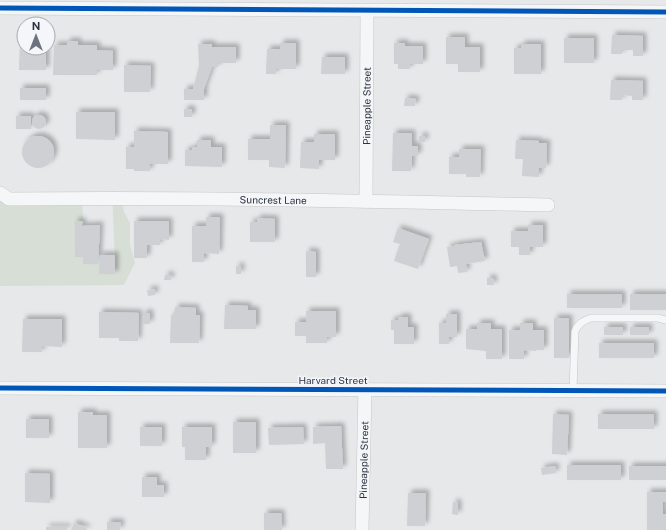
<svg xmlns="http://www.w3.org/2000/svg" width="666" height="530" font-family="'Public Sans',sans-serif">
<defs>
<filter id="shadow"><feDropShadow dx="3.5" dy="-3.5" stdDeviation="2" flood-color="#0004"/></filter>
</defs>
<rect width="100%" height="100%" fill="#e6e8ea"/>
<path fill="#d6ded6" d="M112 191 121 195 124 212 130 223V245L135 263 124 285 0 286V196L82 195 84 260H115Z"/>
<g fill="#ced0d3" filter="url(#shadow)">
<path d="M612 35 643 36V56H633V50H622V54H611Z"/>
<path d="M446 37H465V47H480V72H458V64H446Z"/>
<rect x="564" y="38" width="30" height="25"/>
<path d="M67 41H78V45H97V50L113 51V70H97V75H53L54 45H67Z"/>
<path d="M20 42H24V48H46V70H19Z"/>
<path d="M280 43H296V69H276V74H266L267 49H280Z"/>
<path d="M394 43H405V46H423V64H410V69H398V64H394Z"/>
<path d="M198 44H212V47H236V63H218V67H212L204 89V100H184V89H193L199 66Z"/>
<path d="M521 44H541V74H514V48H521Z"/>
<path d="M322 57H345V74H321Z"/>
<path d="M124 65 151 66 150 92H124Z"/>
<path d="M611 80 643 81V100H632V96L622 95V100H610Z"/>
<rect x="20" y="88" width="26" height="12"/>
<path d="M405 98 416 99 415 106H404Z"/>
<rect x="184" y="109" width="8" height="8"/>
<path d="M76 112H115V140L76 139Z"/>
<circle cx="39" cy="122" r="7"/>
<rect x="16" y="116" width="15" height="13"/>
<path d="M270 125H286L285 168 269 167V160H248V139H270Z"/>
<path d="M134 131 168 132V164H150V171H134V169H126V147H134Z"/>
<path d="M393 133H412V146H418V156H412L411 171H392Z"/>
<path d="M314 134H335V160H319V169L300 168 301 142H314Z"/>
<rect x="419" y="136" width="6" height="6"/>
<circle cx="38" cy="152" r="16"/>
<path d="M197 140H211V147H222V167L185 166V150H192V147H197Z"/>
<path d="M516 140 539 141V143H547L546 168H539V177L522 176 523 159H515Z"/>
<path d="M459 149H481L480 177H466V174H449V157H459Z"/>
<path d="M206 217H220L219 254 204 253V262H192V226H206Z"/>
<path d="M257 218 275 219V242H250V222H257Z"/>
<path d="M75 221H83L82 226 100 225 98 264H83V257H75Z"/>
<path d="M134 221H169V240L160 239V245H147V258H134Z"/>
<path d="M528 225H543V247H530V255H519V247H511V231H528Z"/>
<path d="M398 228 429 239 418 269 394 261 400 244 393 242Z"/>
<path d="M481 242 485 261 466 264 467 272 458 273 457 266 450 267 447 247 454 246V245Z"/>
<path d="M306 251 316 252V277H306Z"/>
<path d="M100 255H115V274H99Z"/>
<rect x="236" y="266" width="5" height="8"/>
<path d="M165 275H171V280H164Z"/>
<path d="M487 278H493L494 285H487Z"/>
<path d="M155 289V295L148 296 147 290Z"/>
<rect x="567" y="294" width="55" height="14"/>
<rect x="630" y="294" width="36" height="16"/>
<path d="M225 305 248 306V310H256V329H224Z"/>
<path d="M175 307 196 308V315H200L199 343H170L171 315H175Z"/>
<path d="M306 311H336V337H327V343H306V336H295V322H306Z"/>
<path d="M99 312 139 313 138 341H119V338H99Z"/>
<rect x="143" y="313" width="7" height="11"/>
<path d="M446 314H457V337H449V344H439V323H446Z"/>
<path d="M398 317H408V327H414V344H394V330H391V320H398Z"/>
<rect x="554" y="318" width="15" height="40"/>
<path d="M23 319H62V347L42 346V352H22Z"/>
<path d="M477 323H491V329H502V359H486V351L466 349V329H477Z"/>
<path d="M520 323H533V330H544V350H536V351L524 350V359H509V330H520Z"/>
<rect x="604" y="327" width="19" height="8"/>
<rect x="630" y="327" width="19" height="8"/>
<rect x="599" y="343" width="55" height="15"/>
<path d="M78 412H93V415H107V448H78Z"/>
<path d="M553 414 569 415 567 455 552 454Z"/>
<rect x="598" y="414" width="56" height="15"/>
<rect x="26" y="419" width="23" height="19"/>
<rect x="233" y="422" width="23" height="31"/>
<path d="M341 426 343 469H326L325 443 313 444V427Z"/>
<rect x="140" y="427" width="22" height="19"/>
<path d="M182 427H212V447H206V460H185V447H182Z"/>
<path d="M303 427 304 444 269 445 268 428Z"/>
<rect x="567" y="465" width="54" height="15"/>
<path d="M555 466 556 473 542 475 541 468Z"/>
<rect x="629" y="466" width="37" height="14"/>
<path d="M25 473 50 474V503L25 502Z"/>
<path d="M142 477H157V485H164V497H142Z"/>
<path d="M647 492H666V502H663V514H666V530H647Z"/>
<path d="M408 493H426L425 526H407Z"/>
<path d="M453 502 458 503V515L452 514Z"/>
<path d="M264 513H281L282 530H264Z"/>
<path d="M107 522H121L120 530H107Z"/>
<path d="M74 523 87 528 86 530H71Z"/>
<rect x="46" y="527" width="21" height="3"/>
</g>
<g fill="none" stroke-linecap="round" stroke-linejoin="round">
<defs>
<path id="lane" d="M573 390 575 332C577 324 583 321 591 318H658L666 320"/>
<g id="street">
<path d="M0 8 666 12"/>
<path id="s1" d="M0 193 9 199C189 197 368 201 548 205"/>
<path id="s2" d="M366 201 367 11"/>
<path d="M0 388 666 391"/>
<path id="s3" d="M362 530 365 390"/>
</g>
</defs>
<use href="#lane" stroke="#c4c6c8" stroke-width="8"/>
<use href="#street" stroke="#c4c6c8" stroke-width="14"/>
<use href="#lane" stroke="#f5f6f7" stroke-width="7"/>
<use href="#street" stroke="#f5f6f7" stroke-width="13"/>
<defs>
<g id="cycleway">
<path d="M0 8 666 12"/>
<path d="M0 388 666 391"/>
</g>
</defs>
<use href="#cycleway" stroke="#f4f6f9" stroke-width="8"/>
<use href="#cycleway" stroke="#0057b8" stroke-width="5"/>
</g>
<g text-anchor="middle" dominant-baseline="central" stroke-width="3" stroke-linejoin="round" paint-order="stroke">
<g font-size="10" fill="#2b3445" stroke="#f4f6f9">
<text stroke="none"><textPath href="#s2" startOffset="95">Pineapple Street</textPath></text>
<text stroke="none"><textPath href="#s1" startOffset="275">Suncrest Lane</textPath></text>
<text x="333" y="380">Harvard Street</text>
<text stroke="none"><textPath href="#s3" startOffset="70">Pineapple Street</textPath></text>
</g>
</g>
<g transform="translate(36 36)"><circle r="19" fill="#f4f6f9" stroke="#a4a8b1"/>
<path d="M0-3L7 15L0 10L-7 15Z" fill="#6c737f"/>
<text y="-6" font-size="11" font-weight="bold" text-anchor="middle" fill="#2b3445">N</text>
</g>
</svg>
